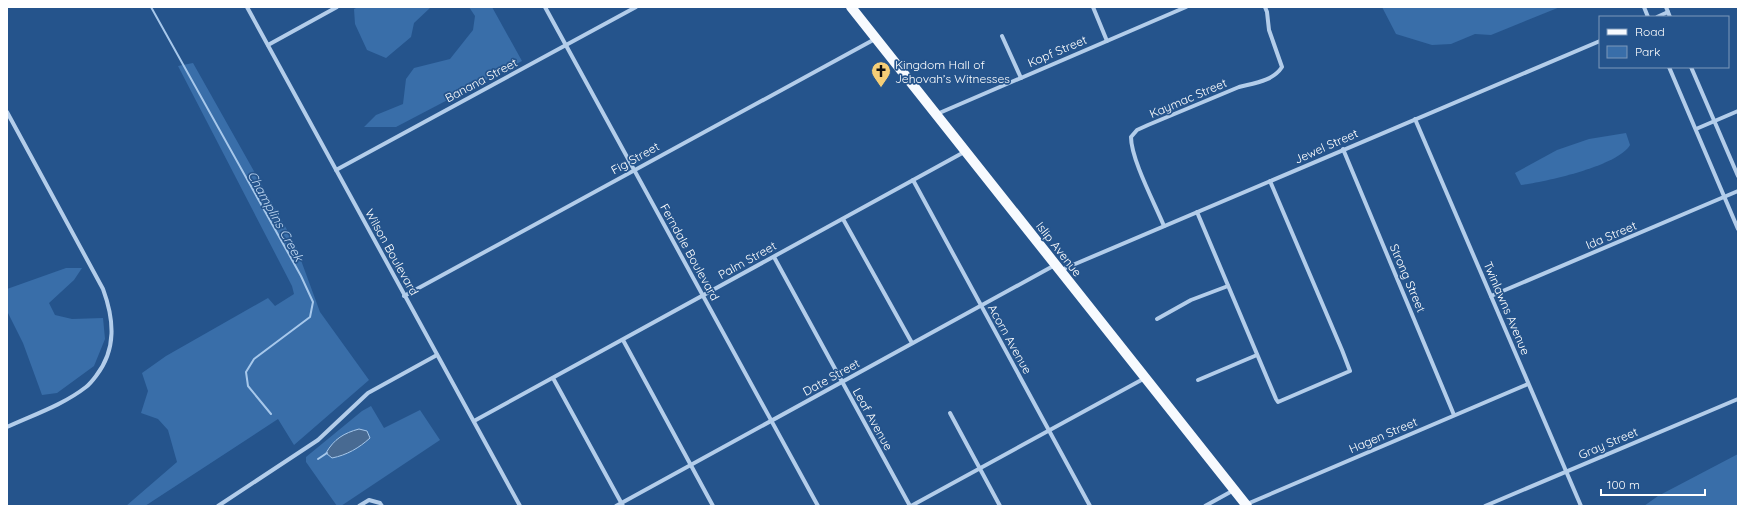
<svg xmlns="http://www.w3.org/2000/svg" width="1745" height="513" font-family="Quicksand,sans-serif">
<rect width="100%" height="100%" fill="#25548c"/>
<g fill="#396ea9">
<path d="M358 7H431L414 23 411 37 386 58 367 50 355 24 354 9Z"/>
<path d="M469 7H492L522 61 396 127H364L376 115 403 104 406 79 414 68 450 59 473 30 475 16Z"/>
<path d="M1382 7H1560L1491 35 1475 34 1451 44 1432 45 1396 34Z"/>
<path d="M193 63 295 244 320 312 369 380 294 445 278 419 145 506H126L177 462 168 430 158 419 141 413 148 391 142 373 166 356 268 298 275 306 294 294 292 286 178 66Z"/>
<path d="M1626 133 1630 145C1618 166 1545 182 1521 185L1515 173 1557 150 1589 139Z"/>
<path d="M66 268H82L74 280 49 303 55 315 72 319 103 318 105 339 94 366 57 393 42 395 23 343 7 311V289Z"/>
<path d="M371 406 384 428 420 410 440 440 341 506H337L306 462V457L362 411Z"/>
<path d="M1738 454V506H1644L1658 496Z"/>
</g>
<path fill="#486a92" stroke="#a7c8eb" d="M359 429 367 431 370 438C359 448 347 455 332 458L326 453C334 439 344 433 359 429Z"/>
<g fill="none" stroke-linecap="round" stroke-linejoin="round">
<g stroke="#a7c8eb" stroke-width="2">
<path d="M151 7 301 276 313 302 310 317 254 359 246 372 248 386 271 414"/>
<path d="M318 459 327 453"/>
</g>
<g stroke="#b3cdea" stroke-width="4">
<path d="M247 7 520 506"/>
<path d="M545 7 818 506"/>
<path d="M1093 7 1107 41"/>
<path d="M1644 7 1648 17"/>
<path d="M1666 7 1670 17"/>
<path d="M1657 17 1668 12"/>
<path d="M1002 36 1021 78"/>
<path d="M268 45 337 7"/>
<path d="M1669 67 1738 229"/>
<path d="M1691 67 1738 176"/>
<path d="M7 112 103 289C114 319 117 349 96 376 93 380 90 384 86 387 63 405 33 415 7 427"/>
<path d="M937 114 1186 7"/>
<path d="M1415 119 1581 506"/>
<path d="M1696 129 1738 111"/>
<path d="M1343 149 1454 415"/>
<path d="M336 170 636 7"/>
<path d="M913 180 1090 506"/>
<path d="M1197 212 1276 399 1278 402 1350 371 1342 350 1270 181"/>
<path d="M843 219 912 343"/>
<path d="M1164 226C1155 204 1131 159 1131 137L1137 130 1148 125 1239 87C1255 83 1273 81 1282 67L1269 30 1267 12 1265 7"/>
<path d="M774 257 910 506"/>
<path d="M1061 270 1600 41"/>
<path d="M404 296 875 39"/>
<path d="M1491 296 1738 191"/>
<path d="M1157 319 1191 300 1228 286"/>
<path d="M623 340 713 506"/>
<path d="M553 378 623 506"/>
<path d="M1198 380 1257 355"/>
<path d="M950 413 1000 506"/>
<path d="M474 421 966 151"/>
<path d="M1247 504 1528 384"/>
<path d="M218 506 318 440 368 393 437 355"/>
<path d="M359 506 369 500 380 503 382 506"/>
<path d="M616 506 1055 265"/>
<path d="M911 506 1145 378"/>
<path d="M1205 506 1234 490"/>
<path d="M1485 506 1738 399"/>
</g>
<path stroke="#f7fafe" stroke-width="10" d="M851 7 1247 506"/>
</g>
<defs>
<symbol id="church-pin" viewBox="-11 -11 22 30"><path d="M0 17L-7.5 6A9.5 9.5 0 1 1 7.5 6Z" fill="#f5ce77" stroke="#25548c"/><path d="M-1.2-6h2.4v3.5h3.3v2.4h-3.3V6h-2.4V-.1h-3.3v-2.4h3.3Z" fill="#111"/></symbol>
</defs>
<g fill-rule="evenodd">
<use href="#church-pin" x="870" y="60" width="22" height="30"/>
</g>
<g text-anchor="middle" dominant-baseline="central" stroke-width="3.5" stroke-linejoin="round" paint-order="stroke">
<g font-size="12" fill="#fff" stroke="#25548c">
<text transform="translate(1057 51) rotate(-23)">Kopf Street</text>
<text transform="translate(481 80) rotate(-28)">Banana Street</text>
<text transform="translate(1188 98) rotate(-23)">Kaymac Street</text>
<text transform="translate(1326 146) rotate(-24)">Jewel Street</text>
<text transform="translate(635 158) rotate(-29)">Fig Street</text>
<text transform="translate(1611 235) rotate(-23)">Ida Street</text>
<text transform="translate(1059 249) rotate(52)">Islip Avenue</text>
<text transform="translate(392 252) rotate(61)">Wilson Boulevard</text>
<text transform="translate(690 252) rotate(61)">Ferndale Boulevard</text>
<text transform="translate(747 260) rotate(-29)">Palm Street</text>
<text transform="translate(1408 278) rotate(67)">Strong Street</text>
<text transform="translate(1507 308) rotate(67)">Twinlawns Avenue</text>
<text transform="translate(1010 339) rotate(61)">Acorn Avenue</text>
<text transform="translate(831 377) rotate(-29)">Date Street</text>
<text transform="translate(873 419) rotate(61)">Leaf Avenue</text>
<text transform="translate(1383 435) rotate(-23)">Hagen Street</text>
<text transform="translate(1608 443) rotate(-23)">Gray Street</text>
</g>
<g font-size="12" fill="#fff" stroke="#25548c" text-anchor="start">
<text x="895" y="64">Kingdom Hall of<tspan x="895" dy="14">Jehovah’s Witnesses</tspan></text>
</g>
<g font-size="13" font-style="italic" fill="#bfd7f2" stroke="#25548c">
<text transform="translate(276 216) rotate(61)">Champlins Creek</text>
</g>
</g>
<rect width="1745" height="513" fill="none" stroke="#ffffff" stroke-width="16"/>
<rect x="1599" y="16" width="130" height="52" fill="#25548c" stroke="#7c98ba"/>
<rect x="1607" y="29" width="20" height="6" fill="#f7fafe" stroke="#7c98ba"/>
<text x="1635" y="36" font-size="12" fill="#ffffff">Road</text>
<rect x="1607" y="46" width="20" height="12" fill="#396ea9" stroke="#7c98ba"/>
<text x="1635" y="56" font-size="12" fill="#ffffff">Park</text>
<path d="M1601 489v6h104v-6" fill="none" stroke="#ffffff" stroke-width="2"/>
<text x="1607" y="489" font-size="12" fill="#ffffff" stroke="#25548c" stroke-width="3" paint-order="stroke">100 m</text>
</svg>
